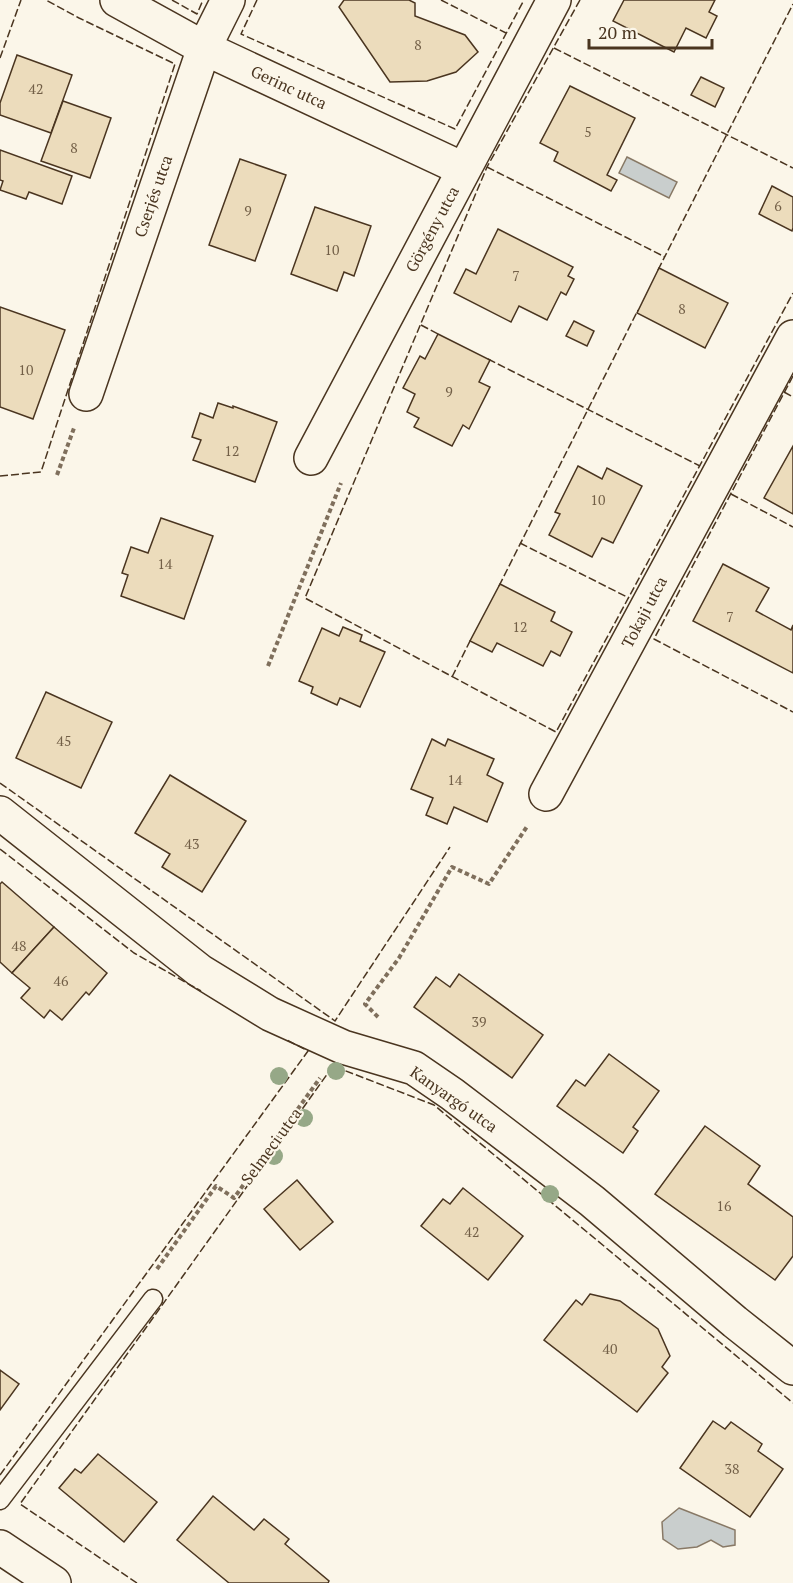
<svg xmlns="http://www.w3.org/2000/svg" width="793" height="1583" font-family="'PT Serif',serif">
<rect width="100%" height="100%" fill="#fbf6e9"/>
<g fill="#c9cecd" stroke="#887966" stroke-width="1.5">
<path d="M627 157 677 182 669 198 619 173Z"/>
<path d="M679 1508 735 1530V1545L723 1547 711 1540 697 1547 678 1549 663 1539 662 1522Z"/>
</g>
<g fill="#ecdcbc" stroke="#4a3520" stroke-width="1.5">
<path d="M344 0H409L415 3V16L465 35 478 52 456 72 427 81 390 82 339 7Z"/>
<path d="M624 0H715L709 12 717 16 706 38 686 28 674 52 613 21Z"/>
<path d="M17 55 72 75 51 133 0 115V103Z"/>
<path d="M701 77 724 88 715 107 691 95Z"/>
<path d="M570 86 635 118 607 175 617 180 611 191 554 161 558 152 540 143Z"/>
<path d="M63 101 111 118 90 178 41 161Z"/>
<path d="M0 150 72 176 62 204 29 192 26 199 0 190 3 181 0 180Z"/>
<path d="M240 159 286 175 255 261 209 245Z"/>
<path d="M772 186 793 197V228L792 231 759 214Z"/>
<path d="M315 207 371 226 354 276 344 272 337 291 291 274Z"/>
<path d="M498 229 573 267 568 276 574 279 566 295 561 292 547 320 519 306 511 322 454 293 466 269 476 274Z"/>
<path d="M659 268 728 303 705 348 637 313Z"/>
<path d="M0 307 65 330 33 419 0 407Z"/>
<path d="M574 321 594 331 587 346 566 336Z"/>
<path d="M438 334 490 360 479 382 490 387 469 429 463 425 452 446 414 427 419 418 407 412 415 394 403 388 420 356 425 359Z"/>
<path d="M218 403 233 408V406L277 422 255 482 193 460 201 440 192 437 200 413 213 418Z"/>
<path d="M793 446V514L764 498Z"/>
<path d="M578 466 602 479 607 468 642 486 613 543 602 538 592 557 549 535 560 514 555 512Z"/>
<path d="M161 518 213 536 184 619 121 596 128 575 122 573 131 547 148 553Z"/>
<path d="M723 564 769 588 756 611 791 630 793 625V673L693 621Z"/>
<path d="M500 584 555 612 551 621 572 632 560 656 551 651 543 666 497 643 492 652 470 641Z"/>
<path d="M343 627 362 635 360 641 385 652 360 707 340 698 337 705 311 693 313 687 299 681 322 628 339 636Z"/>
<path d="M46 692 112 722 81 788 16 758Z"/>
<path d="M432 739 445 746 448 739 494 759 487 775 503 783 487 822 454 807 447 824 426 815 433 798 411 789Z"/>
<path d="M170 775 246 821 202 892 162 867 170 854 135 833Z"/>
<path d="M2 882 54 927 12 973 0 962V884Z"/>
<path d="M54 927 107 973 89 995 86 992 62 1020 50 1010 44 1018 21 998 30 988 12 973Z"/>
<path d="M459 974 543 1035 512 1078 414 1007 436 977 450 987Z"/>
<path d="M609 1054 659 1091 633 1127 638 1131 623 1153 557 1106 576 1080 585 1086Z"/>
<path d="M705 1126 760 1166 748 1184 793 1217V1256L775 1280 655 1194Z"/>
<path d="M297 1180 333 1222 300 1250 264 1209Z"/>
<path d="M463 1188 523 1236 488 1280 421 1226 443 1199 450 1204Z"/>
<path d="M590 1294 620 1301 658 1329 670 1356 662 1367 668 1373 637 1412 544 1340 576 1300 582 1305Z"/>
<path d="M0 1370 19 1384 0 1410Z"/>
<path d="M713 1421 725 1429 731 1422 762 1444 758 1451 783 1469 750 1517 680 1468Z"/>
<path d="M98 1454 157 1502 124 1542 59 1488 75 1469 81 1473Z"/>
<path d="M213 1496 254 1530 264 1519 289 1539 285 1544 329 1581 328 1583H229L177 1540Z"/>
</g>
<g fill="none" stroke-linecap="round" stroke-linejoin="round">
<defs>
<path id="service" d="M0 1500 153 1299"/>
<g id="minor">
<path d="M117 0 204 48 463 169"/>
<path d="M86 394 204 48 228 0"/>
<path d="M311 458 554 0"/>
<path d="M546 794 793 337"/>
<path d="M0 813 200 971 270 1014 343 1047 414 1068 452 1094 592 1201 735 1322 793 1368"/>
<path d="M0 1547 54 1583"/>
</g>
</defs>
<use href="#service" stroke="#4a3520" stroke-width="21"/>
<use href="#minor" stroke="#4a3520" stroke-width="36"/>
<g stroke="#7f6f5c" stroke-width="4" stroke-dasharray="4.5 3" stroke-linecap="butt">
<path d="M57 475 74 428"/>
<path d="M268 666 341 483"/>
<path d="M378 1017 365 1004 399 958 452 867 489 884 528 825"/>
<path d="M157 1269 216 1186 234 1198 320 1078"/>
</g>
<use href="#service" stroke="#fbf6e9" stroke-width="18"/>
<use href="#minor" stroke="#fbf6e9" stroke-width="33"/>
<g stroke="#4a3520" stroke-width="1.5" stroke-dasharray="8 3" stroke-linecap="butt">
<path d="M172 0 197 14 203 0"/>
<path d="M257 0 241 34 455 129 524 0"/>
<path d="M441 0 506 33"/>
<path d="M580 0 487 167 305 598 556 732 793 293"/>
<path d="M554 48 793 168"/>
<path d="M0 58 21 0"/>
<path d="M487 167 665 257"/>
<path d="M658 270 793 4"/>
<path d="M421 325 440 335"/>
<path d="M488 359 700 466"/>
<path d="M793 376 654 639 793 712"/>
<path d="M784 392 793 397"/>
<path d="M0 476 41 472 175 64 79 18 46 0"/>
<path d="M731 494 793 527"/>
<path d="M520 543 629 598"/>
<path d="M499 586 638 310"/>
<path d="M452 677 471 639"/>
<path d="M0 783 335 1021 450 847"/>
<path d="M0 849 134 953 201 991"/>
<path d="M0 1475 308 1051 287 1040"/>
<path d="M137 1583 20 1504 333 1066 434 1105 793 1403"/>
</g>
</g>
<g fill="#96a887">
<circle cx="336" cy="1071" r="9"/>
<circle cx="279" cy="1076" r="9"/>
<circle cx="304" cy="1118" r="9"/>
<circle cx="274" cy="1156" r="9"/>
<circle cx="550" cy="1194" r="9"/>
</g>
<g text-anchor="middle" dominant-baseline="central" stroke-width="4.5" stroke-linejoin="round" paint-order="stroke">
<g font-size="14" fill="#725f47">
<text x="418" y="44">8</text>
<text x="36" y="88">42</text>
<text x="588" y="131">5</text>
<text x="74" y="147">8</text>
<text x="778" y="205">6</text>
<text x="248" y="210">9</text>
<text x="332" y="249">10</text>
<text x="516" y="275">7</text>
<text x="682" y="308">8</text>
<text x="26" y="369">10</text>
<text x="449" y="391">9</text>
<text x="232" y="450">12</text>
<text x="598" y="499">10</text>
<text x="165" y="563">14</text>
<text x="730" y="616">7</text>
<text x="520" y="626">12</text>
<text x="64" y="740">45</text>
<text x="455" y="779">14</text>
<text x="192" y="843">43</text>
<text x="19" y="945">48</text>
<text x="61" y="980">46</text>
<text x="479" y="1021">39</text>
<text x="724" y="1205">16</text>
<text x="472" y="1231">42</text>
<text x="610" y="1348">40</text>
<text x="732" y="1468">38</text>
</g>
<g font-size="16" fill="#4a3520" stroke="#fbf6e9">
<text transform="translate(289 87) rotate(25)">Gerinc utca</text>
<text transform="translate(153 196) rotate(-71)">Cserjés utca</text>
<text transform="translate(432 229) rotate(-62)">Görgény utca</text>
<text transform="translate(644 612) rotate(-62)">Tokaji utca</text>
<text transform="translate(454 1099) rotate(35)">Kanyargó utca</text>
<text transform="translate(271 1146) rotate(-54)">Selmeci utca</text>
</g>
</g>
<path d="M589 39v9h123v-9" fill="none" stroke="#4a3520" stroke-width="3"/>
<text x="598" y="39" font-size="18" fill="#4a3520" stroke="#fbf6e9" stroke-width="4.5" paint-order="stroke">20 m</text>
</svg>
